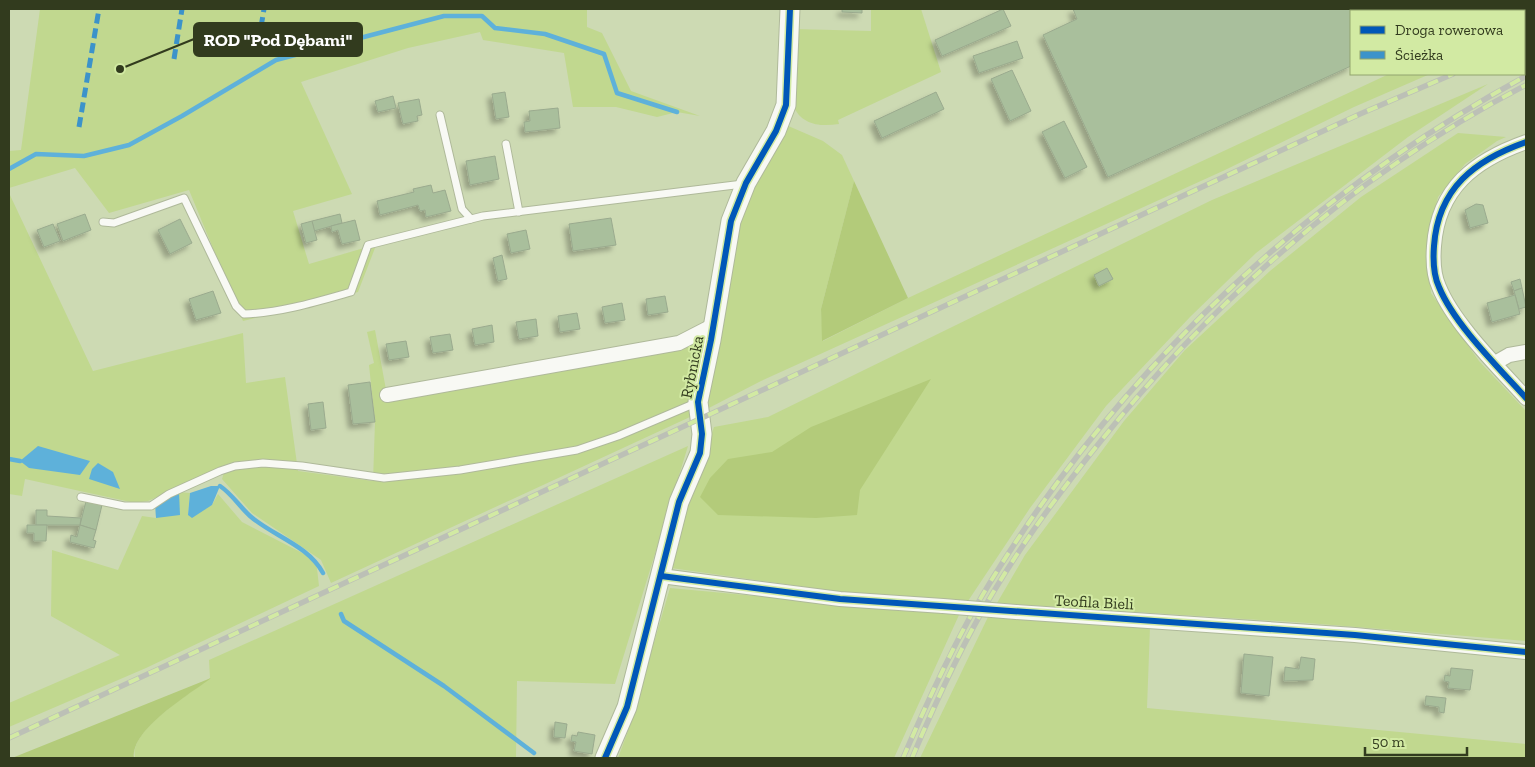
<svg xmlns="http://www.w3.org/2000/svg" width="1535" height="767" font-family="'Zilla Slab',serif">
<defs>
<filter id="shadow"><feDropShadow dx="-4.5" dy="4.5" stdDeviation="2.5" flood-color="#0004"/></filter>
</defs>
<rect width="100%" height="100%" fill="#cddab3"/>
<g fill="#c1d88f">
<path d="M40 9H587V27L602 33 631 91 700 116 677 112 657 117 616 107H573L564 53 483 40 480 32 408 48 301 82 352 194 293 211 309 264 364 248H375L358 292 243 321 189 190 109 213 75 168 9 188V151L21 150Z"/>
<path d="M871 9H921L941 72 838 120 839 124C820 127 801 125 793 105L794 29 871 31Z"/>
<path d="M1389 74H1430L1354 107 1225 170 761 381 705 410 740 213 786 125 823 141 842 155 854 181 821 309 823 341 908 298Z"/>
<path d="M1488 84 1408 137 1256 253 1190 317 1106 406 1030 508 968 601 855 594 671 568 686 506 714 427 768 417 1212 200Z"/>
<path d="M1458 133 1506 137 1497 141 1465 164 1438 197 1427 244 1431 293 1479 361 1526 411V641L1308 623 997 603 1025 555 1124 421 1185 350 1270 271 1361 197Z"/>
<path d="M9 193 93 371 243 333 246 383 285 377 298 471 373 481 375 422 369 365 374 363 367 332 375 330 387 395 705 333 690 417 331 583 321 560 252 513 222 479 226 466 148 501 135 503 25 479 22 496 9 494Z"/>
<path d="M688 446 615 684 517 681 516 758H135C129 730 190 694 210 678L209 660Z"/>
<path d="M179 492 190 493 188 515 212 505 218 494 242 522 316 560 319 586 146 668 9 727V703L120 655 51 616 52 550 118 570 142 516 156 518Z"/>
<path d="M670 588 959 615 894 758H618L628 731Z"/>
<path d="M988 617 1150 627 1147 708 1526 744V758H920Z"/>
</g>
<g fill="#b3cb7a">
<path d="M854 181 908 298 822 341 821 309Z"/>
<path d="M931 379 860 490 857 515 816 518 718 515 700 497 710 478 728 459 772 452 811 427Z"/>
<path d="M211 678C189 695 131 729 134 758H12Z"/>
</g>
<g fill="#5eb1da">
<path d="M38 446 90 461 80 475 29 468 20 461Z"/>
<path d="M98 463 113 472 120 489 89 479 92 469Z"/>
<path d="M211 486H220L212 505 192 518 188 515 190 493Z"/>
<path d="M179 492 180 515 156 518 155 504Z"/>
</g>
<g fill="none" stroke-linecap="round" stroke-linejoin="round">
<g stroke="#5eb1da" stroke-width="4.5">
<path d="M9 169 36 154 84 156 129 145 182 116 276 60 444 16H482L495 28 545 34 604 54 617 93 677 112"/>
<path d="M9 459 20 461"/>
<path d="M220 486C232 494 239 506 250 516 273 536 308 545 323 573"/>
<path d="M341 614 344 621 444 686 534 753"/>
</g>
</g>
<g fill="#a9bf9c" stroke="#9aaa8e" filter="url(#shadow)">
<path d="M842 9H862V13L842 12Z"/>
<path d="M1003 9 1011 26 942 56 935 40Z"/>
<path d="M1073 9H1476L1471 11H1351V66L1108 177 1043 35 1077 19Z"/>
<path d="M1017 41 1023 58 979 73 973 56Z"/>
<path d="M1012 70 1031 111 1010 121 991 79Z"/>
<path d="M505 92 509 117 496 119 492 94Z"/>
<path d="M936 92 944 109 882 138 874 121Z"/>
<path d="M393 96 396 108 378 112 375 101Z"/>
<path d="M419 99 422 115 417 116 418 121 403 124 398 103Z"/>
<path d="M558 108 560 128 525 132 524 122 530 121 529 111Z"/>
<path d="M1064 121 1087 167 1065 178 1042 132Z"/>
<path d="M495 156 499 179 470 185 466 161Z"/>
<path d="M431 185 433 193 445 190 451 211 426 217 425 210 420 211 418 205 380 215 377 201 414 192 413 189Z"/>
<path d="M1476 204 1483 205 1488 223 1470 228 1465 210Z"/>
<path d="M85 214 91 230 63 241 57 224Z"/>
<path d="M340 214 342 223 314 231 312 221Z"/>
<path d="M611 218 616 245 573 251 569 224Z"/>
<path d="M180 219 192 243 170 254 158 230Z"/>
<path d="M355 220 360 240 342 244 338 230 332 232 331 226Z"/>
<path d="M312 221 317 240 306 243 301 224Z"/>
<path d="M53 224 60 241 44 247 37 230Z"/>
<path d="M526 230 530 249 511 253 507 234Z"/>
<path d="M502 255 507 279 498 281 493 258Z"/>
<path d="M1107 268 1113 279 1099 286 1094 275Z"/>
<path d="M1520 279 1522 288 1514 291 1511 282Z"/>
<path d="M1522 288 1526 307 1519 309 1514 291Z"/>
<path d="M213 291 221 313 196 320 189 299Z"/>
<path d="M1515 295 1520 314 1492 322 1487 303Z"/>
<path d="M665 296 668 312 648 315 646 299Z"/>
<path d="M622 303 625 320 605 323 602 307Z"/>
<path d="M577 313 580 329 560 332 558 316Z"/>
<path d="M536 319 538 336 519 339 516 322Z"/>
<path d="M492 325 494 342 475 345 472 329Z"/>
<path d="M450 334 453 350 433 353 430 337Z"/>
<path d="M406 341 409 357 389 360 386 344Z"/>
<path d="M370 382 375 422 353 424 348 385Z"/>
<path d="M323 402 326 428 311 430 308 404Z"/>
<path d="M86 501 102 505 96 530 80 525Z"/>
<path d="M36 510H47V516L81 518 80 525H36Z"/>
<path d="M27 525H47L46 541H34V533H27Z"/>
<path d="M80 525 96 530 93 540 96 541 94 548 70 542 71 535 77 537Z"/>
<path d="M1244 654 1273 657 1269 696 1241 693Z"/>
<path d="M1301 657 1315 659 1313 680 1284 681 1285 667 1299 669Z"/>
<path d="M1451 668 1473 670 1470 690 1448 688 1449 682 1444 681 1445 675 1450 676Z"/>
<path d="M1426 696 1446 698 1444 713 1439 712V707L1425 705Z"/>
<path d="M555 722 567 724 565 738 554 737Z"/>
<path d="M578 732 595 735 592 754 574 751 576 742 571 741 572 735 577 736Z"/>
</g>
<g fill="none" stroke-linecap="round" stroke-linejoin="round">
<defs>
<g id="lane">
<path d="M440 115 462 209 471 219"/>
<path d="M506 144 519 212"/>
<path d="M103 222 114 223 184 198 236 306 244 314C280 313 316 302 351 292L368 245 483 216 743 184"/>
<path d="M81 497 124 506H151L169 494 220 471 235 466 263 463 302 466 384 478 460 470 577 450 618 436 698 402"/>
</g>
<g id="street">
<path d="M1526 142C1475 160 1438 188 1434 246 1433 259 1433 274 1439 287 1454 324 1499 368 1526 398"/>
<path d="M1495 363 1509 355 1526 352"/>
<path d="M387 395 679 343 714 325"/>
<path d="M661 576 840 599 943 606"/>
<path d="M1016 612 1355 635 1526 652"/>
</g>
<path id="secondary" d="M605 758 627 707 679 502 700 453 702 434 698 402 711 340 731 221 746 183 776 131 786 105 790 9"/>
</defs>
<use href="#lane" stroke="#afb99a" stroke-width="9"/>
<use href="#street" stroke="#afb99a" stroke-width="16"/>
<use href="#secondary" stroke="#afb99a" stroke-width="21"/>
<use href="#lane" stroke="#f8f9f4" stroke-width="7"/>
<use href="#street" stroke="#f8f9f4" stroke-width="14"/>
<use href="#secondary" stroke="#f8f9f4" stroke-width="19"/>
<defs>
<g id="rail">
<path d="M1524 46 1526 45"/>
<path d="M9 738 1360 114 1453 74"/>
<path d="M903 758C930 696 958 634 994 576 1125 365 1308 194 1526 76"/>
<path d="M912 758C936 701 962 644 994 591 1025 539 1062 489 1100 442 1217 296 1359 172 1526 85"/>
</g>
</defs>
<use href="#rail" stroke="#bcc0b6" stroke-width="5.5"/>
<use href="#rail" stroke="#d2eaa3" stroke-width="4" stroke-dasharray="11" stroke-linecap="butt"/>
<defs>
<path id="street-bridge" d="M943 606 1016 612"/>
</defs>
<use href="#street-bridge" stroke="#afb99a" stroke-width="16" stroke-linecap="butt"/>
<use href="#street-bridge" stroke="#f8f9f4" stroke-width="14"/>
<g stroke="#3c93ca" stroke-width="5" stroke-dasharray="10 5" stroke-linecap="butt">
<path d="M261 27 264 9"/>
<path d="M174 59 182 9"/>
<path d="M79 127 99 9"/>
</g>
<defs>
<g id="cycleway">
<path d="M1526 142C1475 160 1438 188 1434 246 1433 259 1433 274 1439 287 1454 324 1499 368 1526 398"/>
<path d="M661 576 840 599 1355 635 1526 652"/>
<path d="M605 758 627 707 679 502 700 453 702 434 698 402 711 340 731 221 746 183 776 131 786 105 790 9"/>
</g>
</defs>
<use href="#cycleway" stroke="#d2eaa3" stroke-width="9"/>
<use href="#cycleway" stroke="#0057b8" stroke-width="6"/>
</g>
<g text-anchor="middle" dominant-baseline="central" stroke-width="4" stroke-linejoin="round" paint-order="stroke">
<g font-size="16" fill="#323b1e" stroke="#d2eaa3">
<text transform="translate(692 367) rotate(-79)">Rybnicka</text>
<text transform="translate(1094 602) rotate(3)">Teofila Bieli</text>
</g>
</g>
<path fill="none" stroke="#323b1e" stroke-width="2" d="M120 69L194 39"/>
<circle fill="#323b1e" stroke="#d2eaa3" stroke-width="2" cx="120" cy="69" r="5"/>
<rect fill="#323b1e" stroke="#323b1e" stroke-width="2" x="194" y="23" width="168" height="33" rx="5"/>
<g font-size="18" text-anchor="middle" font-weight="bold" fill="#fff">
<text x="278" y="46">ROD "Pod Dębami"</text>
</g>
<rect width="1535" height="767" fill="none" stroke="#323b1e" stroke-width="20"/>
<rect x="1350" y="10" width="175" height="65" fill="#d2eaa3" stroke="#92a46e"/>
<rect x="1360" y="26" width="25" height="8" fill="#0057b8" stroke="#92a46e"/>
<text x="1395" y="35" font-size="15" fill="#323b1e">Droga rowerowa</text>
<rect x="1360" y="51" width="25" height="8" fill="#3c93ca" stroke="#92a46e"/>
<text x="1395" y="60" font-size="15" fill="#323b1e">Ścieżka</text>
<path d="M1365 747v8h102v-8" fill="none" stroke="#323b1e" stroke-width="2.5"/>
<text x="1372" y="747" font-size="15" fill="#323b1e" stroke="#d2eaa3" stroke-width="4" paint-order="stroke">50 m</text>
</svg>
